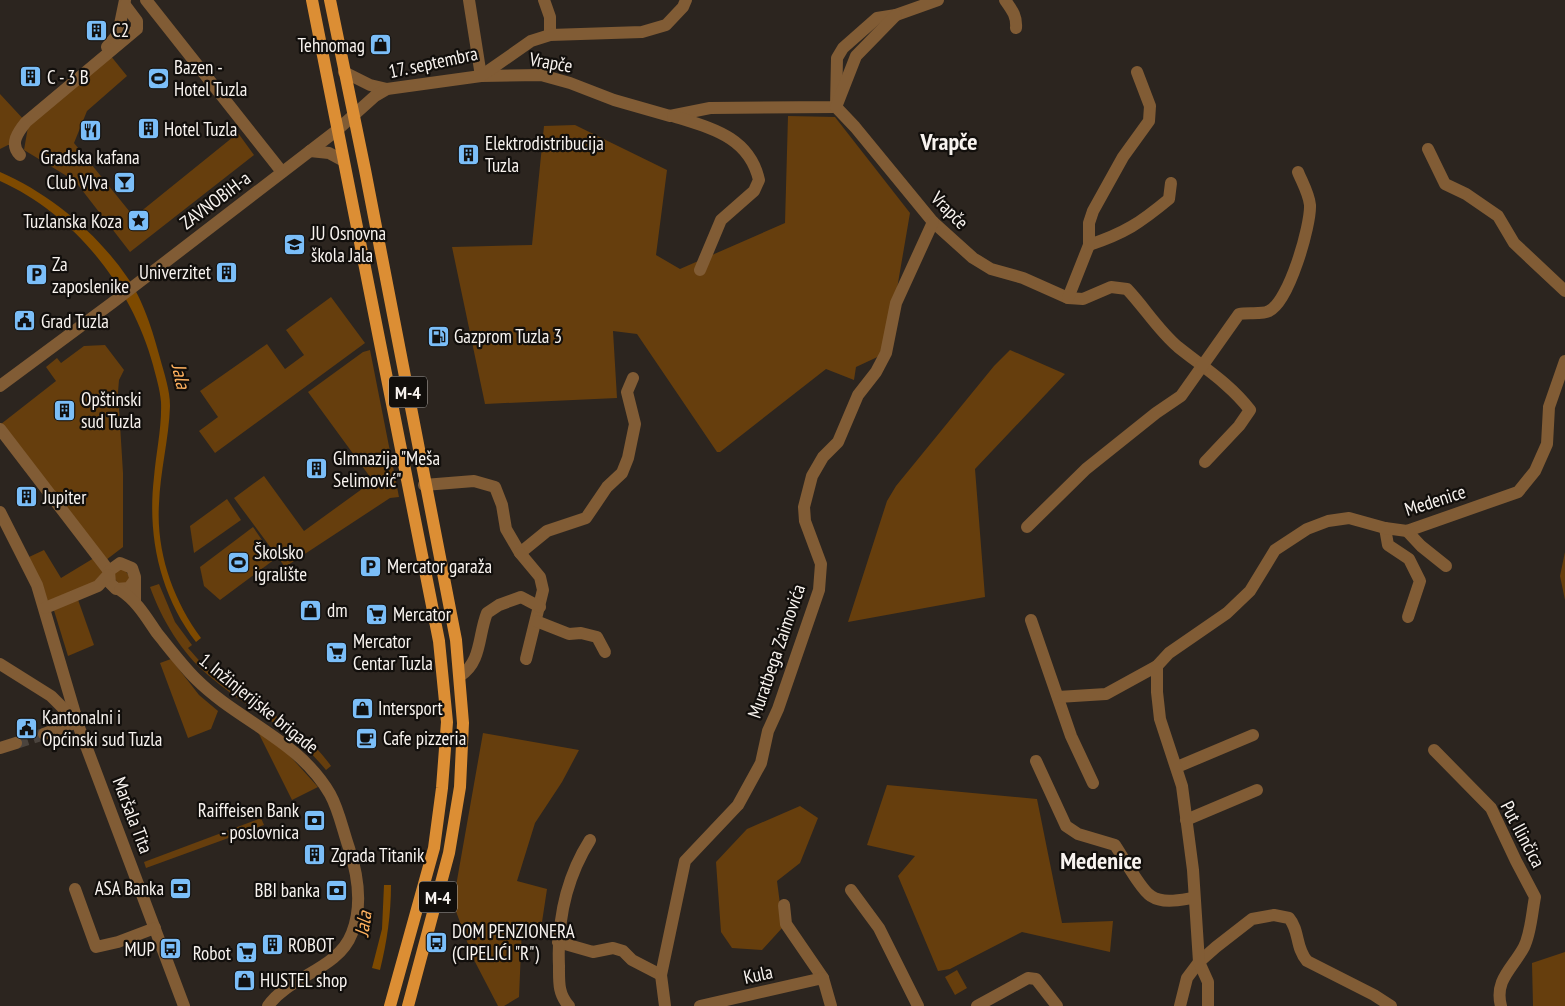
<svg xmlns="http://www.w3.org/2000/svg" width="1565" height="1006" font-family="'PT Sans Narrow',sans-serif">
<rect width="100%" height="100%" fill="#2c251f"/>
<g fill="#663e0d">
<path d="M110 55 127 76 87 111 74 143 134 217 238 133 254 155 130 252 75 181 24 150 29 121Z"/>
<path d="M0 94 26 122 15 145H8L0 149Z"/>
<path d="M788 116 835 117 910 213 886 353 856 367 854 380 826 369 720 452H717L637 334 613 331 617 398 485 404 452 247 532 245 544 126 575 125 667 170 656 255 680 269 785 223Z"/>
<path d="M331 297 365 343 215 453 199 431 218 417 200 391 267 344 285 369 304 355 286 330Z"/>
<path d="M105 345 124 370 119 380 118 392 123 473V547L106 560 1 424 56 381 46 367 57 358 61 363 84 346Z"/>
<path d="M370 350 399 497 390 498 285 567 234 498 264 476 304 531 373 481 308 392 363 352Z"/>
<path d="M1010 350 1065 374 975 469 985 597 848 622 887 501 896 486 994 366Z"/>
<path d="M227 499 241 520 194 553 190 526Z"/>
<path d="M253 527 275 559 220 600 204 586 200 567Z"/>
<path d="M44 550 61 578 94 558 104 573 95 583 48 602 29 557Z"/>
<path d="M1565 552V600L1560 576Z"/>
<path d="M123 567 131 579 121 587 112 575Z"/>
<path d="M159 584 175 622 192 645 188 648C198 659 207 670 218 678 256 707 304 726 331 766L326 770C291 727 248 710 208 675 181 652 162 620 150 587Z"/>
<path d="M76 594 94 645 68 656 52 604Z"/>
<path d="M171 659 199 695 218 711 211 729 188 738 160 663Z"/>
<path d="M257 730 289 755 318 787 292 800Z"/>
<path d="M483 733 579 750 562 782 535 823 517 881 547 889 542 922 522 926 519 997 504 1006H498L473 958 453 903Z"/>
<path d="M887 785 1037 799 1062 923 1113 921 1110 952 1022 932 950 969 938 971 898 876 915 856 867 845Z"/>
<path d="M800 806 818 818 800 863 777 881 783 927 762 950 732 948 721 932 716 862 747 829Z"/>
<path d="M261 818 264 825 146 868 144 862Z"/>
<path d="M1565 952V1006H1533L1532 963Z"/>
<path d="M957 970 967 988 955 995 945 977Z"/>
</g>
<g fill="#7e4a00">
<path d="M0 172C49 193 97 233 127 277 143 299 153 332 160 358 164 373 170 390 170 406 169 439 160 471 159 504 156 552 173 600 201 638L196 642C160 595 147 536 154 477 156 453 162 427 161 402 160 389 156 377 153 365 132 287 74 214 0 181Z"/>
<path d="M384 885H391C391 914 387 942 380 970L372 968 382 929Z"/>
</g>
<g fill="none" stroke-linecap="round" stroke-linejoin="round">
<path stroke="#4b443e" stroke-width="12" stroke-dasharray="12 6" stroke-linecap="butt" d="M16 743 44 734"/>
<g stroke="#815c35" stroke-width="12">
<path d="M146 0 282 172"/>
<path d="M469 0 481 76 541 75 570 83 614 100 670 116 710 108 836 107 837 58 843 48 877 18 896 15 938 0"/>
<path d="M544 0 550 17V35"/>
<path d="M1005 0C1012 10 1017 16 1016 28"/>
<path d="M896 15 856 56 836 107 855 127 933 222 973 258 991 269 1023 278 1068 298 1083 299 1111 287 1127 289C1145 308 1158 330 1178 347 1203 367 1230 384 1250 410L1239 426 1205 462"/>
<path d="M107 47 118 34 125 0"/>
<path d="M344 72 370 85 387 89"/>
<path d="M673 116C710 128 749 136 759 180L754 191 721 220 700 270"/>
<path d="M1428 149 1445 184 1466 194 1498 216 1514 243 1565 291"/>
<path d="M310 151 329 153 342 160"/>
<path d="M20 155C9 144 18 132 26 122L137 29V21L125 5"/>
<path d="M1089 245C1125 233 1140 223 1169 199L1171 183"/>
<path d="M1068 298 1089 245V223L1093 211 1123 157 1149 121 1150 106 1137 72"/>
<path d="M0 386 112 303 336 131 375 96 387 89 481 76 531 41 550 35 642 32 666 25 683 7 686 0"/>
<path d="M0 429 109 571"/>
<path d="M424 485 474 481 495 487 502 505 506 529 520 553 547 531 586 518 607 487 622 473 628 458 635 424 627 392 633 378"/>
<path d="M0 512 37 585 76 717"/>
<path d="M1027 527 1086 469 1156 413 1181 396 1239 314C1248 312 1262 315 1269 311 1289 302 1311 225 1310 205 1309 194 1302 182 1298 172"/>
<path d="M1385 528 1388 545 1409 559 1420 581 1408 617"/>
<path d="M1407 531 1421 546 1446 566"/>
<path d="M520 553 540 577 543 590 526 659"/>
<path d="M134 581 129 588 116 589 110 583 109 571 120 563 132 568 135 577V602"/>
<path d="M120 590C137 601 146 617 157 633 170 649 182 665 196 679 238 721 299 740 330 794 339 810 343 831 349 848 358 875 363 905 352 933 338 970 290 975 268 1006"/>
<path d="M45 608 98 586 108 575"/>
<path d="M1031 620 1071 736 1093 783"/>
<path d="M536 621 569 634 581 633 597 637 605 652"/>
<path d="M0 664 51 696 77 722 184 1006"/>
<path d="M460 676C482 662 478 635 487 613L499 605 521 597 540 607"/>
<path d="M1058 697 1106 694 1157 666"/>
<path d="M44 734 77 722"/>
<path d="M0 748 16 743"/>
<path d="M1434 750 1491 808 1516 861 1535 897C1532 912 1531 933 1524 947 1513 968 1494 980 1501 1006"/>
<path d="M1036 761 1066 826 1078 834 1115 845C1123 857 1141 890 1151 896 1163 904 1180 900 1193 898"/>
<path d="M1177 767 1253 735"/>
<path d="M1186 820 1257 790"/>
<path d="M75 889 96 947 118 942 155 928"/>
<path d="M851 890 879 928 918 1006"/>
<path d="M784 905 786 924 823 978"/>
<path d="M558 942 593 952 613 948 623 951 632 960 661 975"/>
<path d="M569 1006C558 994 559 982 559 966 557 921 566 878 590 840"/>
<path d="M665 1006 661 975 685 861 738 805 761 763 768 731 778 709 819 590 821 564 805 521 804 507 812 476 823 457 838 442 858 395 876 372 886 353 896 303 933 222"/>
<path d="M700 1006 823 978 831 1006"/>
<path d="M977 1006 1028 978 1036 979 1057 1006"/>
<path d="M1180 1006 1187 978 1199 962 1216 947 1252 919 1274 915 1289 918C1300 931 1295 947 1307 961L1374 995 1391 1006"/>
<path d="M1208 1006V982L1199 962 1193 870 1182 786 1160 719 1157 692V666L1169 653 1227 613 1250 591 1275 550 1307 529 1328 521 1349 518 1385 528 1407 531 1518 492 1535 471 1547 444 1549 407 1565 361"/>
</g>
<g stroke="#dc8e34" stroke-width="12">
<path d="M312 0 439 641 447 722 442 788 434 848 390 1006"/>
<path d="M330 0 365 170 456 640 463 723 460 787 449 853 408 1006"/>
</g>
</g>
<defs>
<symbol id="building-square" viewBox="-11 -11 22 22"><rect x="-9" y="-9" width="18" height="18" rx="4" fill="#7bbef8" stroke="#120f0c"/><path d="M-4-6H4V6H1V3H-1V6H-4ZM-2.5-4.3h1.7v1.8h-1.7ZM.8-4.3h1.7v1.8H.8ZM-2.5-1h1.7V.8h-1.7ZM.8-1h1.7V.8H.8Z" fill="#111"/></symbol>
<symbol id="shop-square" viewBox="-11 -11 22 22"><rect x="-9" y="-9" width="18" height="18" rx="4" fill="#7bbef8" stroke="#120f0c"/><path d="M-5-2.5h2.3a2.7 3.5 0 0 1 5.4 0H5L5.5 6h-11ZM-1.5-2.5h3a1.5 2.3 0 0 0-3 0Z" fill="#111"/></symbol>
<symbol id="stadium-square" viewBox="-11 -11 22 22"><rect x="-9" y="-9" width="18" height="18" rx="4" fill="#7bbef8" stroke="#120f0c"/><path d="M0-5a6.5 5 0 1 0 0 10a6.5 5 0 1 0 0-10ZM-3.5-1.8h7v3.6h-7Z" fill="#111"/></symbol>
<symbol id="restaurant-square" viewBox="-11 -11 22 22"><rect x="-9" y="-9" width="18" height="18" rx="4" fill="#7bbef8" stroke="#120f0c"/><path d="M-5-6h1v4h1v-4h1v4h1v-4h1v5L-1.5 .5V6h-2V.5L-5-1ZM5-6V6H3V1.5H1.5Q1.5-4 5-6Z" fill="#111"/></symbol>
<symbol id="bar-square" viewBox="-11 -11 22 22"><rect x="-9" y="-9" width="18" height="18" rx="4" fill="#7bbef8" stroke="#120f0c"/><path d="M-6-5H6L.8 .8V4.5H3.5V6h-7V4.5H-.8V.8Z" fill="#111"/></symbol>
<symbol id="sight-square" viewBox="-11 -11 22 22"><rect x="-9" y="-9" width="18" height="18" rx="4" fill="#7bbef8" stroke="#120f0c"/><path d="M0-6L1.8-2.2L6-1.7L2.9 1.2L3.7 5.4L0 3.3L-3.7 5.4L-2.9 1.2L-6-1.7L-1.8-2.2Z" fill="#111"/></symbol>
<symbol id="school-square" viewBox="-11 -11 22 22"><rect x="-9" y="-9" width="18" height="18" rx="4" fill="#7bbef8" stroke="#120f0c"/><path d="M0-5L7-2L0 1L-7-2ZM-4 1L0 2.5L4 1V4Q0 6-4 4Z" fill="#111"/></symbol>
<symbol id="parking-square" viewBox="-11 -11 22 22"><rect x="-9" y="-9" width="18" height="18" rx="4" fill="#7bbef8" stroke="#120f0c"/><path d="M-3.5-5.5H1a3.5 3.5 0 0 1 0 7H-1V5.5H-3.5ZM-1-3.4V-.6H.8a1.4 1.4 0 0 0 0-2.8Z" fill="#111"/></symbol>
<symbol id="civic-square" viewBox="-11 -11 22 22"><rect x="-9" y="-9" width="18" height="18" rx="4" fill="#7bbef8" stroke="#120f0c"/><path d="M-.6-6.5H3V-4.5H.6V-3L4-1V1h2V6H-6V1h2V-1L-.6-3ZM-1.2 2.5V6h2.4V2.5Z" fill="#111"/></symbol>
<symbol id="fuel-square" viewBox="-11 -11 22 22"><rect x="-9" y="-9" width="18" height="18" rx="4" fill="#7bbef8" stroke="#120f0c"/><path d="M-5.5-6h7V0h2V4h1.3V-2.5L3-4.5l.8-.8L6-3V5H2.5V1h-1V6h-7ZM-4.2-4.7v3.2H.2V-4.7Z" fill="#111"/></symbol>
<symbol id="supermarket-square" viewBox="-11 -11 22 22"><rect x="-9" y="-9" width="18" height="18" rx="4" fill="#7bbef8" stroke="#120f0c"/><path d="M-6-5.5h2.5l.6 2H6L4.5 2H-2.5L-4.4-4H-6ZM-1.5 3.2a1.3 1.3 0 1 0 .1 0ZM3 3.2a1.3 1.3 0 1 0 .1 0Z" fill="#111"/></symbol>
<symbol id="cafe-square" viewBox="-11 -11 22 22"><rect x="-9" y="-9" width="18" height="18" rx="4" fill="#7bbef8" stroke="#120f0c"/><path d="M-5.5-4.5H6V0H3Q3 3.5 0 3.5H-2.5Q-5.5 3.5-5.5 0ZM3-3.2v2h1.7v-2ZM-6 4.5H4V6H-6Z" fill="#111"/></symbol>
<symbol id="bank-square" viewBox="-11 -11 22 22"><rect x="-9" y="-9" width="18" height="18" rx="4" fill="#7bbef8" stroke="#120f0c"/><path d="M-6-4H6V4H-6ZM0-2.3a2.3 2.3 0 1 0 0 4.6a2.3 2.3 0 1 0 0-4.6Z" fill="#111"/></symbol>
<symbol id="bus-square" viewBox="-11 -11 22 22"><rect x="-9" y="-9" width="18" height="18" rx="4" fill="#7bbef8" stroke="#120f0c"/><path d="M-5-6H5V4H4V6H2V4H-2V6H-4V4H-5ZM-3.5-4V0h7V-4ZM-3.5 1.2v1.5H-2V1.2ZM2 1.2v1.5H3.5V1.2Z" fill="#111"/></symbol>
</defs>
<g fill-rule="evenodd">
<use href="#building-square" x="84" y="18" width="25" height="25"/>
<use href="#shop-square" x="368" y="32" width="25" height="25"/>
<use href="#building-square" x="18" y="64" width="25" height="25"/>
<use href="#stadium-square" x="146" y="66" width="25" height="25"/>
<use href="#building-square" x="136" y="116" width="25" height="25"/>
<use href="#restaurant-square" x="78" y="118" width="25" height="25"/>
<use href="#building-square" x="456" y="142" width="25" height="25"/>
<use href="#bar-square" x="112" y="170" width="25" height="25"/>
<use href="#sight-square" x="126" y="208" width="25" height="25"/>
<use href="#school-square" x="282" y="232" width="25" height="25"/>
<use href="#building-square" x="214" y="260" width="25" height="25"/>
<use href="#parking-square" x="24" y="262" width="25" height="25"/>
<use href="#civic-square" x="12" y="308" width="25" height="25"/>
<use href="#fuel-square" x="426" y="324" width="25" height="25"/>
<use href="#building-square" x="52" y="398" width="25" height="25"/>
<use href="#building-square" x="304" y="456" width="25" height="25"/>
<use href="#building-square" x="14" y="484" width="25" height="25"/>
<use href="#stadium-square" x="226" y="550" width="25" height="25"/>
<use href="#parking-square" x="358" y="554" width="25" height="25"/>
<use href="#shop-square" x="298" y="598" width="25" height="25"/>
<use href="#supermarket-square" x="364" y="602" width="25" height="25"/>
<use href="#supermarket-square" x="324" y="640" width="25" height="25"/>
<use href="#shop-square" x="350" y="696" width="25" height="25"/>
<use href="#civic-square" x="14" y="716" width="25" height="25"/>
<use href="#cafe-square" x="354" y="726" width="25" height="25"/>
<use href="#bank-square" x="302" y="808" width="25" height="25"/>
<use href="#building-square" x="302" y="842" width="25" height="25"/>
<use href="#bank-square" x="168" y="876" width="25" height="25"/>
<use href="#bank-square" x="324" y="878" width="25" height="25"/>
<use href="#bus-square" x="424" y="930" width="25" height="25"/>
<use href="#building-square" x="260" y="932" width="25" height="25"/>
<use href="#bus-square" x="158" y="936" width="25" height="25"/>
<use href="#supermarket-square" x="234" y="940" width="25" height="25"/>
<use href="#shop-square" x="232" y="968" width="25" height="25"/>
</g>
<g text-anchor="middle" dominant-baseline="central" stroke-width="4.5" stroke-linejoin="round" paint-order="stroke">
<g fill="#120f0c" stroke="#b3afab" stroke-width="1">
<rect x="389" y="376.5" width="38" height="31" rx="4"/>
<rect x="419" y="881.5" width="38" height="31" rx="4"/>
</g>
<g font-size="18" font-weight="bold" fill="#f8f3ef">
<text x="408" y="392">M-4</text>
<text x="438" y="897">M-4</text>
</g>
<g font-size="19" fill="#f8f3ef" stroke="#120f0c" text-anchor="start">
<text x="112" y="30">C2</text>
<text x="365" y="45" text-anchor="end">Tehnomag</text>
<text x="174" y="67">Bazen -<tspan x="174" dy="22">Hotel Tuzla</tspan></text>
<text x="47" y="77">C - 3 B</text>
<text x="164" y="129">Hotel Tuzla</text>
<text x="485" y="143">Elektrodistribucija<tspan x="485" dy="22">Tuzla</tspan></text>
<text x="90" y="157" text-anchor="middle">Gradska kafana</text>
<text x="108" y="182" text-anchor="end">Club VIva</text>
<text x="122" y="221" text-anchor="end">Tuzlanska Koza</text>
<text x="311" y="233">JU Osnovna<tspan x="311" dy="22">škola Jala</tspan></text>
<text x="52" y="264">Za<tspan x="52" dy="22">zaposlenike</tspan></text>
<text x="211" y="272" text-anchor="end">Univerzitet</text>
<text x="41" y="321">Grad Tuzla</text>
<text x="454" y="336">Gazprom Tuzla 3</text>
<text x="81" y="399">Opštinski<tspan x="81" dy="22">sud Tuzla</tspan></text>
<text x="333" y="458">GImnazija "Meša<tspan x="333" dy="22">Selimović"</tspan></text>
<text x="43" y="497">Jupiter</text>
<text x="254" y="552">Školsko<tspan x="254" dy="22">igralište</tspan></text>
<text x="387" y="566">Mercator garaža</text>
<text x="327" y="610">dm</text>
<text x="393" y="614">Mercator</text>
<text x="353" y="641">Mercator<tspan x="353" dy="22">Centar Tuzla</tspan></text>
<text x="378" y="708">Intersport</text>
<text x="42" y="717">Kantonalni i<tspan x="42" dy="22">Općinski sud Tuzla</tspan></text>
<text x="383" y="738">Cafe pizzeria</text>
<text x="299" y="810" text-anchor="end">Raiffeisen Bank<tspan x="299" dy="22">- poslovnica</tspan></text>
<text x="331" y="855">Zgrada Titanik</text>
<text x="164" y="888" text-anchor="end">ASA Banka</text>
<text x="320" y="890" text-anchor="end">BBI banka</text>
<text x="452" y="931">DOM PENZIONERA<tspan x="452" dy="22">(CIPELIĆI "R")</tspan></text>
<text x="288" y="945">ROBOT</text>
<text x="155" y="949" text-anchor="end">MUP</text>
<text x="231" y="953" text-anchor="end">Robot</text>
<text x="260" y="980">HUSTEL shop</text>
</g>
<g font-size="19" fill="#f8f3ef" stroke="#120f0c">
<text transform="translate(433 62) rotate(-12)">17. septembra</text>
<text transform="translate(551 62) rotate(10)">Vrapče</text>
<text transform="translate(215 200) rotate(-37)">ZAVNOBiH-a</text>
<text transform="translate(950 210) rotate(45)">Vrapče</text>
<text transform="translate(1435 500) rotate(-18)">Medenice</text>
<text transform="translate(776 651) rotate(-71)">Muratbega Zaimovića</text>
<text transform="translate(259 703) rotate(39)">1. Inžinjerijske brigade</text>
<text transform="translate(133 815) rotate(69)">Maršala Tita</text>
<text transform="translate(1523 834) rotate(62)">Put Ilinčica</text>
<text transform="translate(758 974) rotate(-12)">Kula</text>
</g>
<g font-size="20" font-style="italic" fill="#feb15f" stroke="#120f0c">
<text transform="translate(181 376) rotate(78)">Jala</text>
<text transform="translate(363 924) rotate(-82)">Jala</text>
</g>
<g font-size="24" font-weight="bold" fill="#f8f3ef" stroke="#120f0c">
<text x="949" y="141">Vrapče</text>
<text x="1101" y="860">Medenice</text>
</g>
</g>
</svg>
